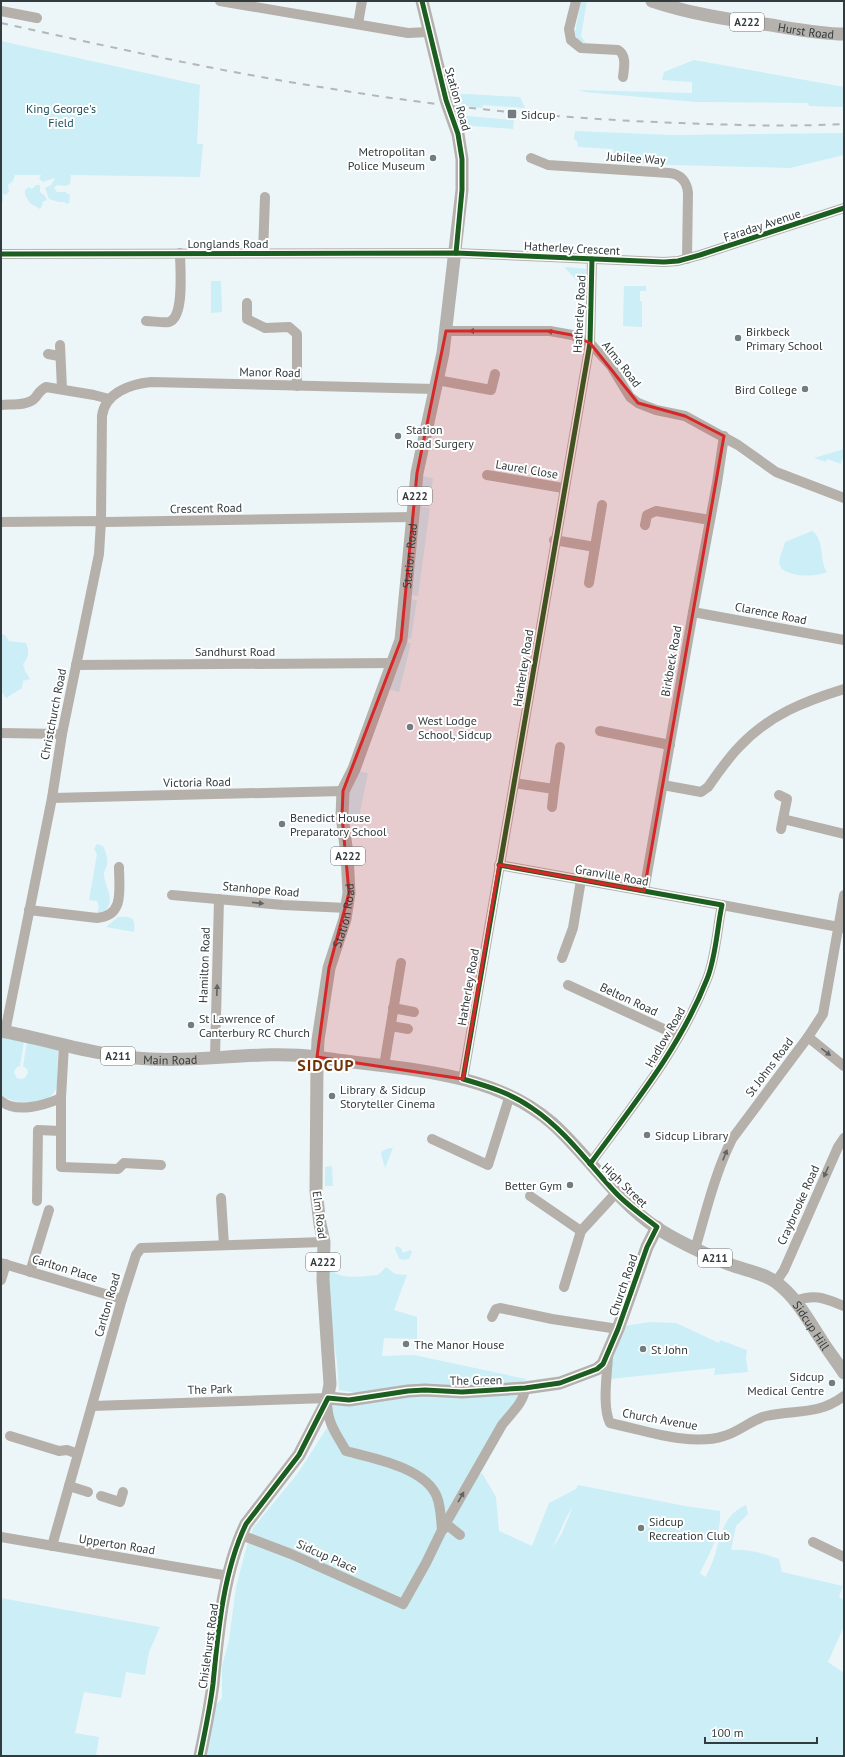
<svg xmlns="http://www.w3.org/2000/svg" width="845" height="1757" font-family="'PT Sans',sans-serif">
<rect width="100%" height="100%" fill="#ecf6f9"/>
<g fill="#cceef6" fill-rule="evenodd">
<path d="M581 1H587L581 36 586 44 577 39 575 32Z"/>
<path d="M1 41 200 85 197 144H203L200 177 71 175 70 184 65 186 57 185 54 188 57 192H65L70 195 69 203 67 204 64 202H59L49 199 45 188 51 185 55 178 43 182 39 179 41 175H15L13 181 8 185 9 192 6 195 3 194V201L1 203Z"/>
<path d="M694 60 844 87V107L809 106 808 103 695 102 585 92 578 90 692 93V82L662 80 664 72Z"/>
<path d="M449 93 520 97 525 108 483 105 482 108 453 104Z"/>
<path d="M456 115 514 120 513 129 460 125Z"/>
<path d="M575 131 671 135 844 133V155L790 168 672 165 614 162 613 149 578 147 577 141 574 139Z"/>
<path d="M36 185H40V192L45 196 47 200 42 202 43 204 40 209 30 203 25 195V190L29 187 32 189Z"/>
<path d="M567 267 586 269 585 293 580 284 565 268Z"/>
<path d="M211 281H221L222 312 211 313Z"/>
<path d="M624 286H646V291H640V301H642V327L623 326Z"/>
<path d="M844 449V459H842L841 464 827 459 826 462 814 458Z"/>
<path d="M421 476 433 478 430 504 418 502Z"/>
<path d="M418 506 430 508 418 596 410 595Z"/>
<path d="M812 531C825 539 819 561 827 572 818 577 786 578 780 566 777 559 784 549 785 542Z"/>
<path d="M410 599 417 600 411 639 406 638Z"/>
<path d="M1 634 5 635 9 641 26 643C29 652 30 655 23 664L25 671 30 679 23 681 22 688 6 698 1 691Z"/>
<path d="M405 642 411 643 399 692 387 689Z"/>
<path d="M357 771 368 773 358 822 346 820 349 788Z"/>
<path d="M97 844 103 846C106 852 108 859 107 865 106 868 104 871 104 874 105 890 117 898 104 913H97L99 907 97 901 89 900 97 854 94 849Z"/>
<path d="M118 917C131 916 136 917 134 932L106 927Z"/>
<path d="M1 1037 24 1042 20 1066 17 1067 14 1072 16 1077 19 1079 25 1078 28 1073 27 1069 23 1066 27 1042 58 1050 57 1084C54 1108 16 1106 1 1095Z"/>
<path d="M389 1148H393L385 1168 381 1154 382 1151Z"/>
<path d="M332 1166 333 1186H325V1167Z"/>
<path d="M396 1246 401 1248 403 1253 410 1250 412 1252 409 1259 402 1260 399 1258 395 1249Z"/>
<path d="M386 1267 395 1274 407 1275 394 1310 417 1317V1339L384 1338 382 1356 414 1355 526 1379 521 1388H525L473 1477 482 1473 496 1497 499 1531 532 1546 549 1503 576 1489 578 1485 685 1506 720 1511C722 1533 709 1554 700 1573L705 1577C723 1550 714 1520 746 1505L748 1514 736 1526 731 1550C749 1549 762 1553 779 1559L782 1572 843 1586 839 1597 844 1600V1626L828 1662 844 1673V1756H200L208 1713 222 1698V1666L229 1640 236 1587 247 1545 253 1528 298 1473 330 1423 328 1398 359 1393 339 1390 337 1362 323 1268H330C339 1281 364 1276 378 1275ZM573 1507 562 1533 552 1549 567 1516Z"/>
<path d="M650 1322 676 1323 719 1343 720 1340 747 1350 746 1358 748 1372 714 1375 717 1356 715 1368 610 1379V1361L624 1326Z"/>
<path d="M1 1598 160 1627 149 1652 145 1675 126 1672 121 1698 84 1692 75 1733 99 1737 96 1756H1Z"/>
</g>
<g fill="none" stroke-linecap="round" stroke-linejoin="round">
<g stroke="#b6b0ab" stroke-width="10">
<path d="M220 1 408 33 429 32"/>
<path d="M576 1 569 29 571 40 581 48 618 50C627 55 624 68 623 77"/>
<path d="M1 11 37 18"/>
<path d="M358 24 362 1"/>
<path d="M531 158 548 165 669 173C681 174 687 182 688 193L687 259"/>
<path d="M263 253 265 197"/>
<path d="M1 254 456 253 664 262 678 261 700 255 844 208"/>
<path d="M247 303V319L265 328 289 327 297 334V386"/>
<path d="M146 321C153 321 162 323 169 322 185 317 180 268 180 253"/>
<path d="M446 331H550L572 335 590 343 611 366 630 397 638 403 656 410 685 416 738 445 776 472 844 498"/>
<path d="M60 345 62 389"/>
<path d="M48 354 59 356"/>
<path d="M437 380 491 390 495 374"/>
<path d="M1 405C11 404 28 406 35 398 39 393 40 390 46 387L94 395 109 399"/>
<path d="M487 475 563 488"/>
<path d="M1 522 101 521 106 522 413 517"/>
<path d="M645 525 647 515 656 511 710 520"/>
<path d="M554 540 595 547"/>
<path d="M589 583 602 505"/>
<path d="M693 612 844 640"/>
<path d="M76 665 394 663"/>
<path d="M600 731 670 745"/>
<path d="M1 733 62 734"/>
<path d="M514 783 554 789 560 747"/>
<path d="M663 785 701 792 708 787C718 773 728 758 740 746 769 715 805 701 844 689"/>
<path d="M779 795 787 799 781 829"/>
<path d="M52 798 343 791"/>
<path d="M552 807 554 789"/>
<path d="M783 819 844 834"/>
<path d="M499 865 722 905 844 928"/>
<path d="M644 891 693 612 717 483 724 436"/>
<path d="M172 895 283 905 347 908"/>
<path d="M29 910 97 918C125 916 119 889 119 867"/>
<path d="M562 958 573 928 581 880"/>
<path d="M568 985 679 1036"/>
<path d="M393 1008 414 1012"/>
<path d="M391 1026 408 1029"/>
<path d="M5 1032 52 798 62 734 99 554 101 521 102 416C105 393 130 384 151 382L435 389"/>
<path d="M808 1037 844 1066"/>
<path d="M215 1057 219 899"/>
<path d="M384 1066 401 963"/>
<path d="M463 1079 590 343 592 259"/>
<path d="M61 1098V1167L118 1169 124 1163 161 1165"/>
<path d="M1 1101C16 1114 45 1105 61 1098L64 1045"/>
<path d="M432 1139 488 1165 510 1095"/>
<path d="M590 1164C633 1105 680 1048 707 979 716 957 717 928 722 905"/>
<path d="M530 1196 581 1231"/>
<path d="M221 1198 224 1245"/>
<path d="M37 1201 38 1130 61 1131"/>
<path d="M695 1249C706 1212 715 1173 732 1139L808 1037 823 1014 844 895"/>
<path d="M1 1263 122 1299"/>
<path d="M30 1272 49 1210"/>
<path d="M1 1280 6 1264"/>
<path d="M776 1282 784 1270 838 1147 844 1138"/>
<path d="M564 1287 581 1231 616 1193"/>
<path d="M796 1301C815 1293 826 1299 844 1306"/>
<path d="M492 1317 496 1309 500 1308 552 1319 618 1329"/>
<path d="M608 1356C607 1375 602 1407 610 1423 644 1430 691 1447 724 1436 739 1432 751 1420 766 1416 796 1409 817 1416 844 1396"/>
<path d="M327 1401C327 1423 336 1433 346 1451 373 1458 426 1468 437 1497 441 1507 441 1520 442 1530"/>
<path d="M92 1406 328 1398"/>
<path d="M10 1436 59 1451 67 1450 78 1454"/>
<path d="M69 1486 88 1492"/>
<path d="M101 1496 120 1502 123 1492"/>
<path d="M442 1530 446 1527H450L460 1535"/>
<path d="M241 1535 291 1554 403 1604 426 1563 442 1530 502 1425C511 1413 524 1403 525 1388"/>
<path d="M1 1537 229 1576"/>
<path d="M813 1542 844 1557"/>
<path d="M52 1546 122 1299 136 1255 141 1248 324 1242"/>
</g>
<g stroke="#b5b1ac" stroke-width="13">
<path id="s1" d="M652 1C691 14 730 20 771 25 795 29 820 34 844 34"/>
<path id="s2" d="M1 1031C50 1040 100 1057 150 1059 206 1062 262 1050 317 1057 396 1070 489 1068 552 1123 589 1156 615 1200 657 1228 678 1242 703 1253 726 1263 742 1270 763 1272 777 1283 797 1298 808 1320 822 1341 829 1352 837 1362 844 1373"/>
<path d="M328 1398 349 1400 408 1391 425 1390 462 1392 525 1388 560 1383 597 1369 603 1364 618 1329 647 1247 657 1227"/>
<path id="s3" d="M200 1756C205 1732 210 1708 213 1684 218 1632 223 1572 246 1524L299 1455 327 1401 330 1384 323 1280 324 1242 320 1224 316 1191 317 1064 318 1040 329 968 345 919 349 893 347 854 342 816 343 791 354 769 401 640 417 473 443 353 462 190V159L458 134 446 100 422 1"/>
</g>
<path stroke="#b6b6b6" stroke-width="2" stroke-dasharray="7 7" stroke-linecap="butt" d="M1 23C111 47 221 72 333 89 448 108 564 119 681 123 735 125 790 127 844 124"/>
<defs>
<g id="cycleway">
<path d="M422 1 446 100 458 134 462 159V190L456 253"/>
<path d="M1 254 456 253 664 262 678 261 700 255 844 208"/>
<path d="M499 865 722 905C717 928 716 957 707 979 680 1048 633 1105 590 1164"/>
<path d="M200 1756C205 1732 210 1708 213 1684 218 1632 223 1572 246 1524L299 1455 328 1398 349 1400 408 1391 425 1390 462 1392 525 1388 560 1383 597 1369 603 1364 618 1329 647 1247 657 1227C643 1216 627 1205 615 1192 588 1163 565 1130 532 1108 511 1093 487 1086 463 1079L590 343 592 259"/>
</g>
</defs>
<use href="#cycleway" stroke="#fff" stroke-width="8"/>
<use href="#cycleway" stroke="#1b5e20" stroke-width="5"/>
</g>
<defs><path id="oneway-solid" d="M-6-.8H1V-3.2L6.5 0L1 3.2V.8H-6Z"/></defs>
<g fill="#606464">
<use href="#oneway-solid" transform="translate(475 331) rotate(-180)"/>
<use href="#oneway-solid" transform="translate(553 332) rotate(-173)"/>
<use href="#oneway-solid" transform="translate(258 903) rotate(6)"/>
<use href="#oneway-solid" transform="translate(217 990) rotate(-88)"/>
<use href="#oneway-solid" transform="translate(826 1052) rotate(38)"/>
<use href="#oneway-solid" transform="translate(725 1155) rotate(-68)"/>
<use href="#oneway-solid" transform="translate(826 1172) rotate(114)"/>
<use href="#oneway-solid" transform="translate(461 1497) rotate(-60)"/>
</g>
<path fill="#d62828" fill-opacity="0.2" stroke="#d62828" stroke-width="3" stroke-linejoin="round" d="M446 331H550L572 335 590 343 638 403 685 416 724 436 644 891 499 865 463 1079 317 1057 329 968 349 893 342 816 343 791 401 640 417 473Z"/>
<g fill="#737c7f" stroke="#fff" stroke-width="1.5">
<rect x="507" y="109" width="10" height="10" rx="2"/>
<circle cx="433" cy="158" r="4"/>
<circle cx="738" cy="338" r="4"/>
<circle cx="805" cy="389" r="4"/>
<circle cx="398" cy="436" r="4"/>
<circle cx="410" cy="727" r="4"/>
<circle cx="282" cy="824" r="4"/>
<circle cx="191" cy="1025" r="4"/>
<circle cx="332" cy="1096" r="4"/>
<circle cx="647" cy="1135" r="4"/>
<circle cx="570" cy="1185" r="4"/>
<circle cx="406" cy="1344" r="4"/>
<circle cx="643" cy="1349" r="4"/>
<circle cx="832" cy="1383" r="4"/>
<circle cx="641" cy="1528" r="4"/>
</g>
<g text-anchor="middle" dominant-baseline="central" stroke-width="4" stroke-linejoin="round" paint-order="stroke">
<g fill="#fff" stroke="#707677" stroke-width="1">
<rect x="730" y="13" width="34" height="18" rx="3"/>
<rect x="398" y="487" width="34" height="18" rx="3"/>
<rect x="331" y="847" width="34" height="18" rx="3"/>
<rect x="101" y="1047" width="34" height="18" rx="3"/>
<rect x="698" y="1249" width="34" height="18" rx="3"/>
<rect x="306" y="1253" width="34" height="18" rx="3"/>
</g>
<g font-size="11" font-weight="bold" fill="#323b3d">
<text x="747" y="22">A222</text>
<text x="415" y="496">A222</text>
<text x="348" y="856">A222</text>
<text x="118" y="1056">A211</text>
<text x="715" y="1258">A211</text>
<text x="323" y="1262">A222</text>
</g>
<g font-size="12" fill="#323b3d" stroke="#fff">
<text stroke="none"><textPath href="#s1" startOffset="157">Hurst Road</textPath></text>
<text transform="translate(458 99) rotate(74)">Station Road</text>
<text transform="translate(636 158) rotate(4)">Jubilee Way</text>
<text transform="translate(762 225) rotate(-18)">Faraday Avenue</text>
<text x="228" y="243">Longlands Road</text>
<text transform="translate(572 248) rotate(3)">Hatherley Crescent</text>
<text transform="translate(579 314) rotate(-87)">Hatherley Road</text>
<text transform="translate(622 364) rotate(52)">Alma Road</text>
<text transform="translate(270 372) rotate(1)">Manor Road</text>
<text transform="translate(527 469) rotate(10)">Laurel Close</text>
<text transform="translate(206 508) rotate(-1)">Crescent Road</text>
<text stroke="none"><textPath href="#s3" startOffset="1247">Station Road</textPath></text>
<text transform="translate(771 613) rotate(11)">Clarence Road</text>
<text x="235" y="651">Sandhurst Road</text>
<text transform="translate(671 661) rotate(-80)">Birkbeck Road</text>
<text transform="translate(523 668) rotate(-81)">Hatherley Road</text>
<text transform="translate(53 714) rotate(-79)">Christchurch Road</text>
<text transform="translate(197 782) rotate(-1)">Victoria Road</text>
<text transform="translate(612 875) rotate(10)">Granville Road</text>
<text transform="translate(261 889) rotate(5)">Stanhope Road</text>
<text stroke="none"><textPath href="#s3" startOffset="875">Station Road</textPath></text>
<text transform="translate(204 965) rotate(-88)">Hamilton Road</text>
<text transform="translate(468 987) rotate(-80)">Hatherley Road</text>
<text transform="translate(629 999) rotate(25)">Belton Road</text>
<text transform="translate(665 1037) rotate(-60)">Hadlow Road</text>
<text stroke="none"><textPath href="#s2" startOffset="172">Main Road</textPath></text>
<text transform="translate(769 1067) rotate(-53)">St Johns Road</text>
<text transform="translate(625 1185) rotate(44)">High Street</text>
<text transform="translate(798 1205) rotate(-66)">Craybrooke Road</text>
<text transform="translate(320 1215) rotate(83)">Elm Road</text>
<text transform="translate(65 1268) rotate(17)">Carlton Place</text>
<text transform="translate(623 1285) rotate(-71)">Church Road</text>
<text transform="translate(107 1305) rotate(-74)">Carlton Road</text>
<text stroke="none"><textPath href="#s2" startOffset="903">Sidcup Hill</textPath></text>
<text transform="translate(476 1380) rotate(-1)">The Green</text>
<text transform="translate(210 1389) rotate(-2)">The Park</text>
<text transform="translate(660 1419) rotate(10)">Church Avenue</text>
<text transform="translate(117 1544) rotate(9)">Upperton Road</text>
<text transform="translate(327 1556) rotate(24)">Sidcup Place</text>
<text transform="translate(208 1646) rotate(-82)">Chislehurst Road</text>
</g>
<g font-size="12" fill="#1a4f5a" stroke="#fff">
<text x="61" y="108">King George's<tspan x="61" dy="14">Field</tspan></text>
</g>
<g font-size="12" fill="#323b3d" stroke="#fff" text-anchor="start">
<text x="521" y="114">Sidcup</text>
<text x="425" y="151" text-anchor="end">Metropolitan<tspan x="425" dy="14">Police Museum</tspan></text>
<text x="746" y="331">Birkbeck<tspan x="746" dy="14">Primary School</tspan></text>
<text x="797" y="389" text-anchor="end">Bird College</text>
<text x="406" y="429">Station<tspan x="406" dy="14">Road Surgery</tspan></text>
<text x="418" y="720">West Lodge<tspan x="418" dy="14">School, Sidcup</tspan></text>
<text x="290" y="817">Benedict House<tspan x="290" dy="14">Preparatory School</tspan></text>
<text x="199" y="1018">St Lawrence of<tspan x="199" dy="14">Canterbury RC Church</tspan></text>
<text x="340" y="1089">Library &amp; Sidcup<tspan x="340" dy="14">Storyteller Cinema</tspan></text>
<text x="655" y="1135">Sidcup Library</text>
<text x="562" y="1185" text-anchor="end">Better Gym</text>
<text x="414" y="1344">The Manor House</text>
<text x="651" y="1349">St John</text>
<text x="824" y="1376" text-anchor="end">Sidcup<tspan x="824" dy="14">Medical Centre</tspan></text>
<text x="649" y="1521">Sidcup<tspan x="649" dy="14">Recreation Club</tspan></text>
</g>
<g font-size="16" font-weight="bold" letter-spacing="1" fill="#703308" stroke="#fff">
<text x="326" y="1065">SIDCUP</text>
</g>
</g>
<rect width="845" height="1757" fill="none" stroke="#323b3d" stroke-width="4"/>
<path d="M705 1737v6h112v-6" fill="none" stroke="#323b3d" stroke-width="2"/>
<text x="711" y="1737" font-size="12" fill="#323b3d" stroke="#ffffff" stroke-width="3" paint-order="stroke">100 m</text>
</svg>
